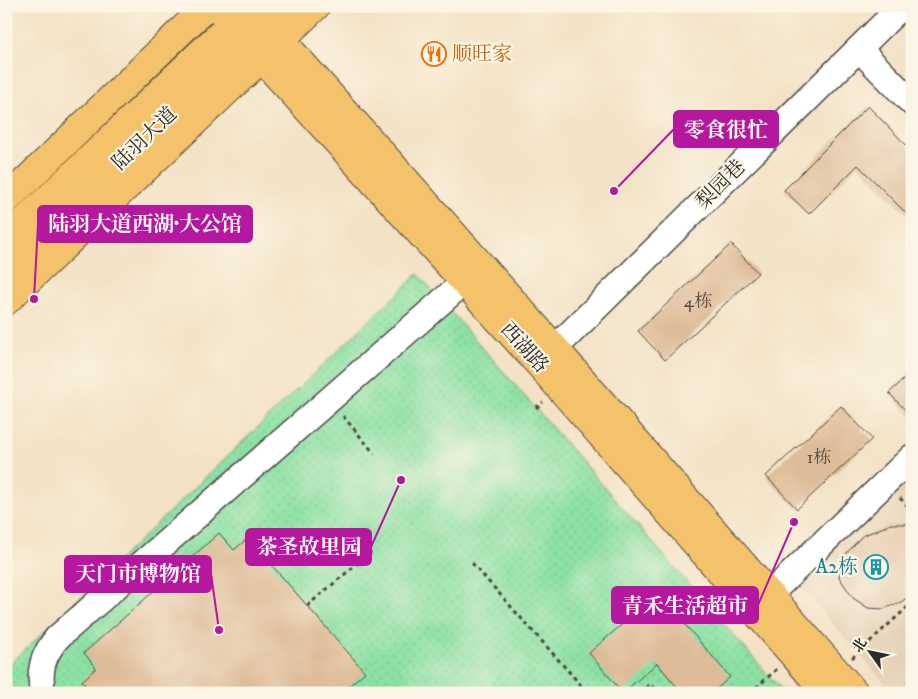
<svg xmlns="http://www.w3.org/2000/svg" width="918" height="699" font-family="'IM FELL DW Pica','Noto Serif SC',serif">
<defs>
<pattern id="green-dots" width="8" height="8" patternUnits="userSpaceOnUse" patternTransform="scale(1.25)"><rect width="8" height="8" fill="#8ce1a4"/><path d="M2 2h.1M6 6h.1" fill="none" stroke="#79c18d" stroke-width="1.8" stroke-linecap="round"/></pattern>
</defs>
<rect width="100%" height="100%" fill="#fcf5e5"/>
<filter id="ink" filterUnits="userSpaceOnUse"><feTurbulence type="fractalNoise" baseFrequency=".02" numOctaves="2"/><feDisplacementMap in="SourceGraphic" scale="10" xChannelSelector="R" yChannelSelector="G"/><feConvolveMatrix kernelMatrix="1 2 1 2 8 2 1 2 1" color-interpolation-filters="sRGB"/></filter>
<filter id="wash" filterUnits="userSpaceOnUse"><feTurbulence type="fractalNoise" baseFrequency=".0096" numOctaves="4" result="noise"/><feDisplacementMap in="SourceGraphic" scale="20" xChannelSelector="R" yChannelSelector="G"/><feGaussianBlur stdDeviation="1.12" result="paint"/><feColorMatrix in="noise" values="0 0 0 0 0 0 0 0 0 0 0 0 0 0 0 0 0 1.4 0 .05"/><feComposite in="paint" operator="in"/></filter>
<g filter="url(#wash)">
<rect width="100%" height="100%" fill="#f3e2c5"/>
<path fill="#e4d0b4" d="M912 469V693H893L797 582Z"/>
<path fill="url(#green-dots)" stroke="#5c8668" d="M418 274 784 693H6V668Z"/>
<g id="blocks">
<g fill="#debc99">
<path d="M868 106 912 151V219L858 165 809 214 784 190Z"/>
<path d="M731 244 758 273 665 360 638 331Z"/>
<path d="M912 372V417L889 393Z"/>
<path d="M841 406 872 439 797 509 766 476Z"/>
<path d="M891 524H912V594L901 602 883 609 868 608 853 598 839 577 843 557 862 536Z"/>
<path d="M219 533 234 550 248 538 365 672 350 685 357 693H92L82 681 96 668 84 653Z"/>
<path d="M658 593 730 677 712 693H682L657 663 623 693 589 653Z"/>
</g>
</g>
</g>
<g filter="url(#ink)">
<use href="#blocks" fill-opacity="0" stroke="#494642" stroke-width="1"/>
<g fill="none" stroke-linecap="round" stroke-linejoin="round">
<defs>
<g id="minor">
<path d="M859 49 912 103"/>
<path d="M541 362 902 6"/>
<path d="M770 594 912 457"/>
<path d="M43 693C38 671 43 655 57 638L464 282"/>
</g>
<g id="major">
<path d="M217 6 247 42 539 364 827 693"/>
<path d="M251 6 555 349 855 693"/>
<path d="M6 200 207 6"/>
<path d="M6 239 245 11"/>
<path d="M6 271 284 6"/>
<path d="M6 301 316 6"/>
</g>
</defs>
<use href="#minor" stroke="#494642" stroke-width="28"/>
<use href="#major" stroke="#494642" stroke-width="30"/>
<g stroke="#494642" stroke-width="3" stroke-dasharray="4 4" stroke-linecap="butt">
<path d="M536 408 543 402"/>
<path d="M343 416 374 453"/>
<path d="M900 498 912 511"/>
<path d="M472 563 588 693"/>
<path d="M307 606 371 552"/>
<path d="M852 658 912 603"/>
<path d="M640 693 650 684 658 693"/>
<path d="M750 693 778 668"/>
</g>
<use href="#minor" stroke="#fff" stroke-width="25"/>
<use href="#major" stroke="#f4c26a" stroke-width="28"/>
</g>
</g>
<defs>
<symbol id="restaurant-ring" viewBox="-11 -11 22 22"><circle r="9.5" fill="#fcf5e5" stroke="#e8710a" stroke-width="1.5"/><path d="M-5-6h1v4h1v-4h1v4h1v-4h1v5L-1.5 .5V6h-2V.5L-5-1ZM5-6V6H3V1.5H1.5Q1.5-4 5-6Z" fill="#e8710a"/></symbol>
<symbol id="building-ring" viewBox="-11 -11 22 22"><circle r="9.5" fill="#fcf5e5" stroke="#0f9aa8" stroke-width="1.5"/><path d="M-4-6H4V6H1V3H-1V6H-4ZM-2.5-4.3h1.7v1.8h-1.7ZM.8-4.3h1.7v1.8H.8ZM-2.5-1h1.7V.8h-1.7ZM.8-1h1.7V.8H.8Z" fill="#0f9aa8"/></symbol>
</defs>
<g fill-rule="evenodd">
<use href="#restaurant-ring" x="420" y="40" width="28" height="28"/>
<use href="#building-ring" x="862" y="553" width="28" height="28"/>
</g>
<g text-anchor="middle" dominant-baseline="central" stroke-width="4.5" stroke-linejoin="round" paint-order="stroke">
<g font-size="18" fill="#584f46">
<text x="698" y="302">4栋</text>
<text x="819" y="458">1栋</text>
</g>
<g font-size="20" fill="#c56008" stroke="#fcf5e5" text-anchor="start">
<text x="452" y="54">顺旺家</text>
</g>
<g font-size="20" fill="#2b2b2b" stroke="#fcf5e5">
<text transform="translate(145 139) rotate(-44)">陆羽大道</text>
<text transform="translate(721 185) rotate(-45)">梨园巷</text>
<text transform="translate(524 348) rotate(48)">西湖路</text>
</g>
<g font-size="20" fill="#0d838f" stroke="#fcf5e5" text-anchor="end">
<text x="858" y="567">A2栋</text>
</g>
</g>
<path fill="none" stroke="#b5179e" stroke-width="2" d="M614 191L674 129M34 299L38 224M401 480L371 547M219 630L211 574M794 522L758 605"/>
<g fill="#b5179e" stroke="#fcf5e5" stroke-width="2">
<circle cx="614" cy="191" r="5"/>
<circle cx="34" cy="299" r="5"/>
<circle cx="401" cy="480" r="5"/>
<circle cx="219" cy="630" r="5"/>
<circle cx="794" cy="522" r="5"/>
</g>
<g fill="#b5179e" stroke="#b5179e" stroke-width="2">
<rect x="674" y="111" width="104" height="36" rx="5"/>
<rect x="38" y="206" width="214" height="36" rx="5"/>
<rect x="246" y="529" width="125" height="36" rx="5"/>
<rect x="65" y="556" width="146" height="36" rx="5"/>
<rect x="612" y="587" width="146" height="36" rx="5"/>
</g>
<g font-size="21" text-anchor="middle" font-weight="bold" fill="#fff">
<text x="726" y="137">零食很忙</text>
<text x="145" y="231">陆羽大道西湖·大公馆</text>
<text x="309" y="554">茶圣故里园</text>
<text x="138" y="581">天门市博物馆</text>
<text x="685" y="613">青禾生活超市</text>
</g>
<rect width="918" height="699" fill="none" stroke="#fcf5e5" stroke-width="25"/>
<g transform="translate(870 652) rotate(303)" stroke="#fcf5e5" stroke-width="4" paint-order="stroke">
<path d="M0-4L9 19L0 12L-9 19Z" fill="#2b2b2b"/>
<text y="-8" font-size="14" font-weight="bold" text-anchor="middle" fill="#2b2b2b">北</text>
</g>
</svg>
